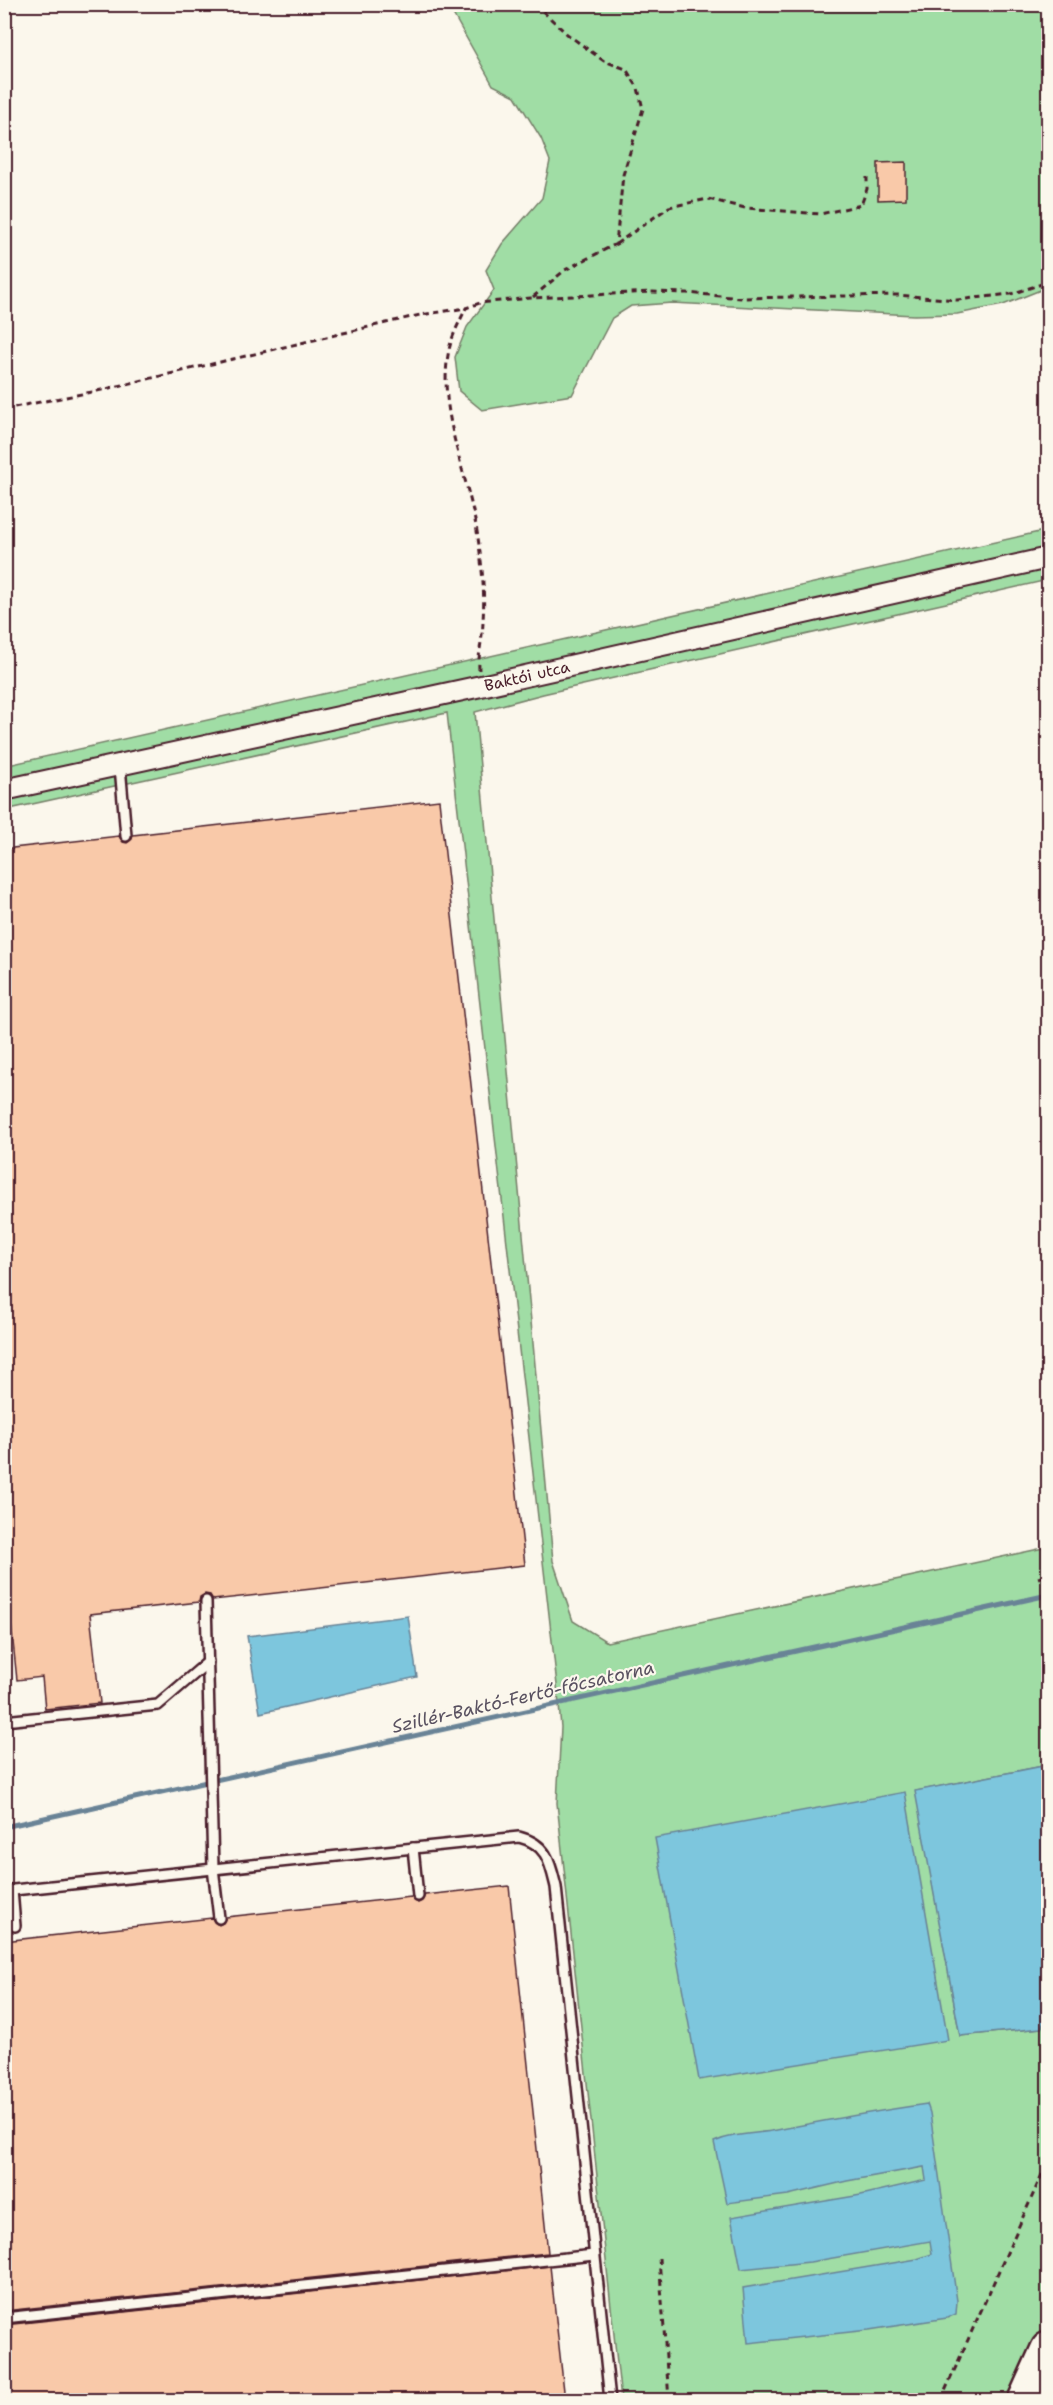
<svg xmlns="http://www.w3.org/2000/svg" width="1053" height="2405" font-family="'Shantell Sans',sans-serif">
<rect width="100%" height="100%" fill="#fbf7ec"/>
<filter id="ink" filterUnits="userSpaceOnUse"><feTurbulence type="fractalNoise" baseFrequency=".0167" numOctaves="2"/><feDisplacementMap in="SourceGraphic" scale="12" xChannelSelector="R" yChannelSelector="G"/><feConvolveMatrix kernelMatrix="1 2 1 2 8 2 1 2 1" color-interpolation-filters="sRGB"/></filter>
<g filter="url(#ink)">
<g fill="#a0dda5" stroke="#757e68" stroke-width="1.5">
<path d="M448 5H1048V287L1003 305 957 314 914 315 672 303 631 306 612 318 572 395 482 410 459 391 455 357 467 327 494 290 486 270 502 244 542 198 550 161 541 138 515 96 493 85Z"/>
<path d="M1048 530V580L543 694 475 712 553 1561 573 1621 607 1642 1048 1547V1765L916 1791 960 2036 1041 2028 1048 2015V2400H621L557 1803 561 1727 558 1694 447 713 5 810 4 766Z"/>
</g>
<g fill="#7dc6dd" stroke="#698396" stroke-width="1.5">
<path d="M408 1616 417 1677 260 1713 247 1636Z"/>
<path d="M1048 1765V2015L1041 2028 960 2036 915 1791Z"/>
<path d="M905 1792 948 2040 699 2080 655 1838Z"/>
<path d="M927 2104 930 2113 957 2301 956 2314 947 2318 869 2330 748 2343 743 2288 917 2259 932 2254 930 2241 810 2262 741 2269 731 2217 861 2195 926 2180 924 2167 847 2181 788 2195 727 2203 714 2142C734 2133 756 2134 777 2130 827 2120 877 2111 927 2104Z"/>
</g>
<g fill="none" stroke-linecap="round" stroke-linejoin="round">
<path stroke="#698396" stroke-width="5" d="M4 1827 1048 1595"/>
</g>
<g fill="#f9c9a9" stroke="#4a1f2b" stroke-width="1.5">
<path d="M906 162V199L878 200V163Z"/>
<path d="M439 800 525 1565 213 1600 210 1595 205 1594 200 1597 199 1602 90 1614 100 1703 45 1709 42 1677 17 1680 11 1623 4 1624V849L119 836 123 842 127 843 132 839 133 835Z"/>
<path d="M509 1886 548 2253 4 2311V1941L212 1918 214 1922 219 1925 223 1923 226 1917 411 1897 418 1903 422 1901 425 1895Z"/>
<path d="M550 2266 565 2400H4V2325Z"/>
</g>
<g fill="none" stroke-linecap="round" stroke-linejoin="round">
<defs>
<g id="service">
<path d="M120 766 126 836"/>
<path d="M206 1601 213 1868 219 1918"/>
<path d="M4 1721 158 1705 208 1662"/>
<path d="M413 1848 418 1896"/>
<path d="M12 1890 15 1926"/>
<path d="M4 1891 519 1837C547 1844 550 1862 556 1887L610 2400"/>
<path d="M4 2318 594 2255"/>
</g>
<path id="minor" d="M4 790 481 686 1048 558"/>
<path id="motorway" d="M1025 2400 1048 2349"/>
</defs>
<use href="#service" stroke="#4a1f2b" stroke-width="14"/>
<use href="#minor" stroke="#4a1f2b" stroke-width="24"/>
<use href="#motorway" stroke="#4a1f2b" stroke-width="38"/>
<g stroke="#4a1f2b" stroke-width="3" stroke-dasharray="6 4.5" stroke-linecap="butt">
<path d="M616 244 669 207 708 199 745 208 820 214 861 205 867 189V177"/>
<path d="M533 297 565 270 616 244 623 175 643 109 638 88 626 69 604 61 567 34 535 4"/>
<path d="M4 409 97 391 420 315 466 308"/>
<path d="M479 670C478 652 483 637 483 620 485 593 482 565 478 538 470 479 436 410 449 350 452 335 460 321 466 308L480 303 531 298 653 292 687 293 742 298 898 295 957 300 1011 294 1048 282"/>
<path d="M1038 1578 1048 1575"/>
<path d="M659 2258 669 2400"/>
<path d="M941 2400 1048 2161"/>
</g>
<use href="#service" stroke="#fbf7ec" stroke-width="9"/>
<use href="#minor" stroke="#fbf7ec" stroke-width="20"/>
<use href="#motorway" stroke="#fbf7ec" stroke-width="33"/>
</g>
</g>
<g text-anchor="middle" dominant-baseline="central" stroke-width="4.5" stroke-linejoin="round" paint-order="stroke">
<g font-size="16" fill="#4a1f2b" stroke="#fbf7ec">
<text transform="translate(527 676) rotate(-13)">Baktói utca</text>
</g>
<g font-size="18" font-style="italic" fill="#595160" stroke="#fbf7ec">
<text transform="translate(523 1697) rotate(-13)">Szillér-Baktó-Fertő-főcsatorna</text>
</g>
</g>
<rect width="1053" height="2405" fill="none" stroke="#fbf7ec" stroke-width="24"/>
<rect x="12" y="12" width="1029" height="2381" fill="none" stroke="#4a1f2b" stroke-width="2" filter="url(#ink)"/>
</svg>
